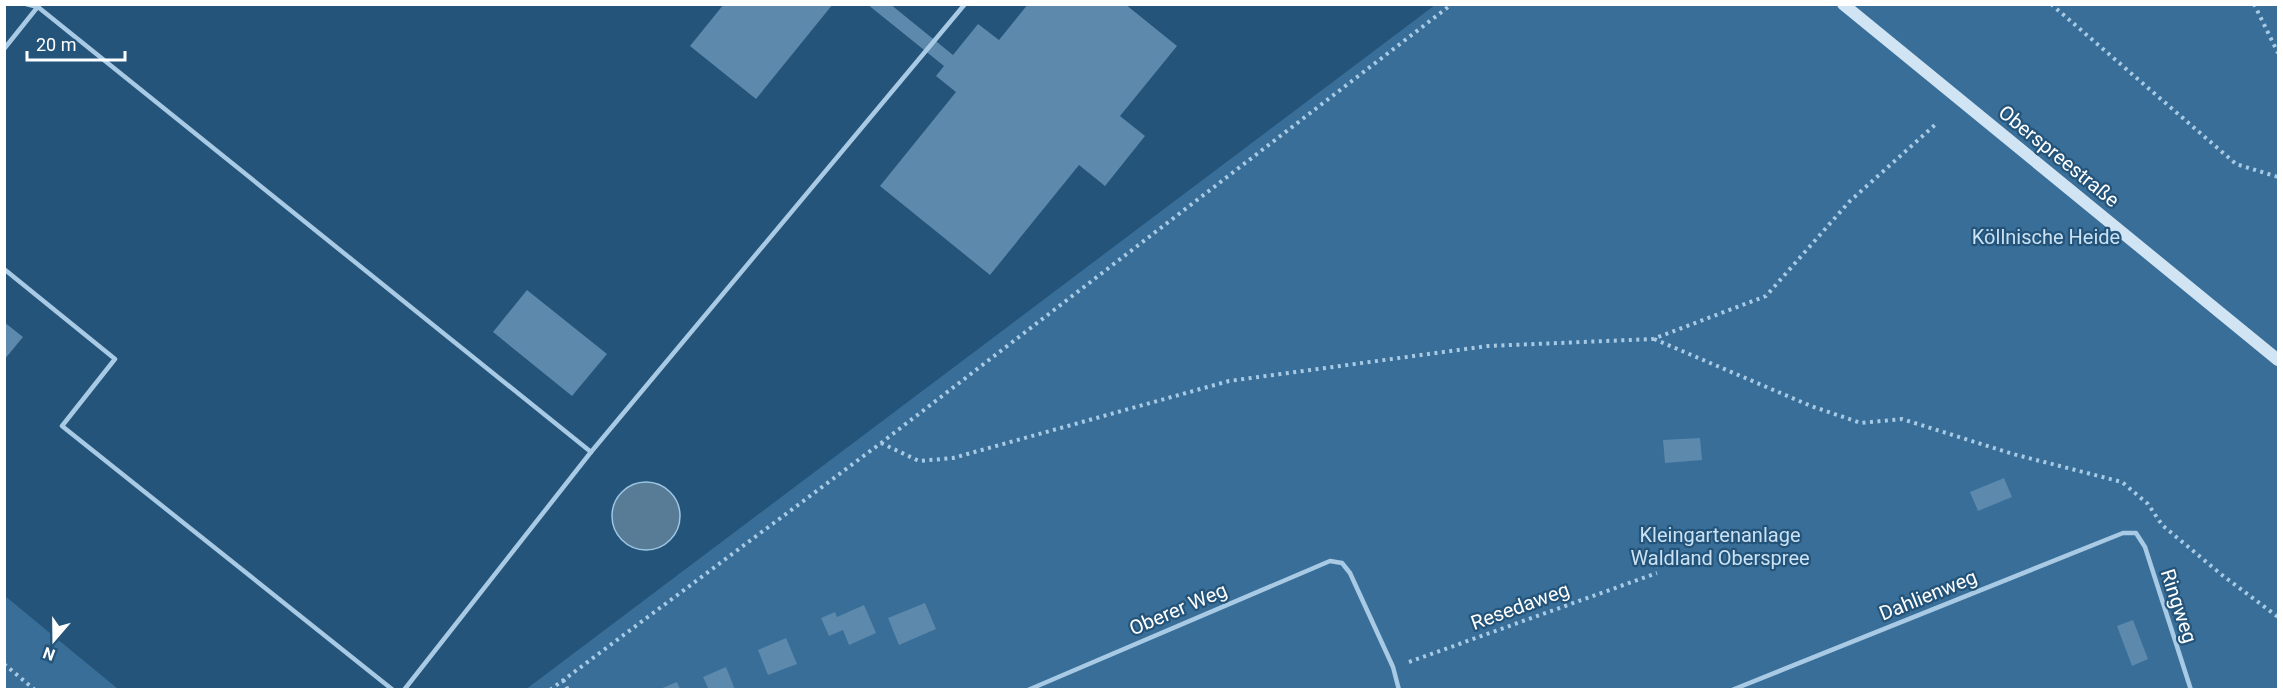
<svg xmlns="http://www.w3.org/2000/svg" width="2283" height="694" font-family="Roboto,sans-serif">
<rect width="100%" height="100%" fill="#24547a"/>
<g fill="#386e98">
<path d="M1435 5H2278V689L525 690Z"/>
<path d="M5 596 118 689H5Z"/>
</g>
<circle fill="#587b96" stroke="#9cc7e5" stroke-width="1.5" cx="646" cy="516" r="34"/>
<g fill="#5d89ac">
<path d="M724 4H833L756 99 690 46Z"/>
<path d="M867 4H890L953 55 978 24 999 40 1028 4H1125L1177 46 1120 116 1145 136 1105 186 1079 165 990 275 880 186 956 92 936 76 944 66Z"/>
<path d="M527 290 607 354 572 396 493 332Z"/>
<path d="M4 322 23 337 4 360Z"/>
<path d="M1700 438 1702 460 1665 463 1663 440Z"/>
<path d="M2004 478 2012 497 1978 511 1970 492Z"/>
<path d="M925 603 936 629 899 645 888 618Z"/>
<path d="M864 605 876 633 849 645 843 630 829 636 821 618 835 612 837 617Z"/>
<path d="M2133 620 2148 659 2132 666 2117 626Z"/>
<path d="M786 638 797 664 768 675 758 650Z"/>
<path d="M726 667 735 690H709L703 677Z"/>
<path d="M677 682 680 689H660Z"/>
</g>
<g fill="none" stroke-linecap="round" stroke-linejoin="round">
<g stroke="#a8cae4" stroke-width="4" stroke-dasharray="3 4.5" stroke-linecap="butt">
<path d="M2051 4 2236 164 2278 177"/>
<path d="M2254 4 2278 53"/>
<path d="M1654 339 1811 406 1861 423 1902 419 2013 454 2122 482 2148 504 2162 525 2222 575 2278 617"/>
<path d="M881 443 919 461 953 458 1229 381 1488 346 1653 339 1766 296 1849 202 1936 124"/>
<path d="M1409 662 1657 573"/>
<path d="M4 664 35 690"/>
<path d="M563 680 568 690"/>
<path d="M550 690 881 443 1452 4"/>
</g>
<g stroke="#a8cae4" stroke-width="4.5">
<path d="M26 4 38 7 591 452"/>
<path d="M4 49 40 4"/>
<path d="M4 269 115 359 62 426 393 690"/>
<path d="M404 690 591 452 965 4"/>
<path d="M1028 690 1330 561 1342 563 1350 573 1393 667 1399 690"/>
<path d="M1732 690 2123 533H2136L2145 547 2191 690"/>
</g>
<path stroke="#d1e4f4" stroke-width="12" d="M1843 4 2278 360"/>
</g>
<g text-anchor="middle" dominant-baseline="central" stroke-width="4.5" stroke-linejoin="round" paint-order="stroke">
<g font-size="20" fill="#fff" stroke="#24547a">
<text transform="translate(2059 156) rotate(39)">Oberspreestraße</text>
<text transform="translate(1928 595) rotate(-22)">Dahlienweg</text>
<text transform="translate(1520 606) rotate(-20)">Resedaweg</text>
<text transform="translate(2179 606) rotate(72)">Ringweg</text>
<text transform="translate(1178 609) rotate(-23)">Oberer Weg</text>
</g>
<g font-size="20" fill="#cae2f4" stroke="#24547a">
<text x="2046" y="237">Köllnische Heide</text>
<text x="1720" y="535">Kleingartenanlage<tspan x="1720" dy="23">Waldland Oberspree</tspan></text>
</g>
</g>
<rect width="2283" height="694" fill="none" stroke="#ffffff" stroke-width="12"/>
<g transform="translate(54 640) rotate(200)" stroke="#24547a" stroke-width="4.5" paint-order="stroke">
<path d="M0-4.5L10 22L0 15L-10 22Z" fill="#ffffff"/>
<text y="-9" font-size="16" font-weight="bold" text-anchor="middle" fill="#ffffff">N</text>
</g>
<path d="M27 51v9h98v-9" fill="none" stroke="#ffffff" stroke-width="3"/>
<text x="36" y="51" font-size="18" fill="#ffffff" stroke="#24547a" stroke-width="4.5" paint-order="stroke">20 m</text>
</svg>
